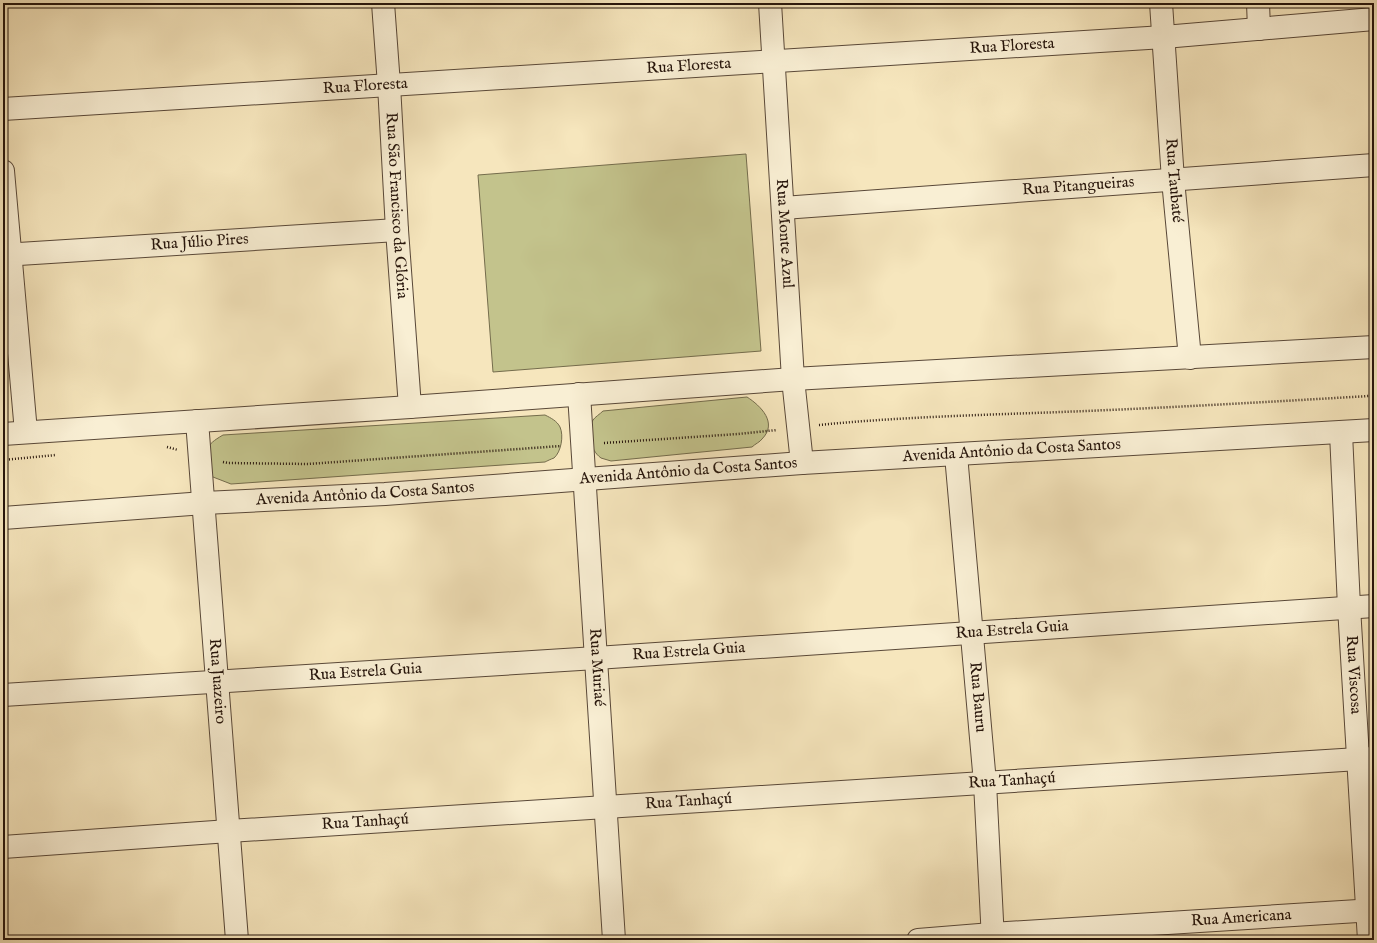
<svg xmlns="http://www.w3.org/2000/svg" width="1377" height="943" font-family="'IM FELL English',serif">
<rect width="100%" height="100%" fill="#f6e6bd"/>
<filter id="stains"><feTurbulence type="fractalNoise" baseFrequency=".005" numOctaves="4"/><feColorMatrix values="0 0 0 0 .2 0 0 0 0 .09 0 0 0 0 .02 0 0 0 .5 -.17"/></filter>
<radialGradient id="worn" r=".72"><stop offset=".6" stop-color="#630" stop-opacity="0"/><stop offset="1" stop-color="#630" stop-opacity=".3"/></radialGradient>
<g fill="#c3c38c" stroke="#746c4c">
<path d="M746 154 761 351 493 372 478 175Z"/>
<path d="M747 397C761 406 778 423 762 439 760 442 755 444 752 447L611 461C608 460 604 459 601 458 590 450 586 432 593 420 595 417 600 414 603 411Z"/>
<path d="M545 415C551 418 557 421 560 427 564 436 561 452 554 458 551 459 547 461 545 462L231 484 213 477 206 469C207 449 204 446 223 435Z"/>
</g>
<g fill="none" stroke-linecap="round" stroke-linejoin="round">
<defs>
<g id="minor">
<path id="s1" d="M383 3 389 85 397 230 410 407"/>
<path id="s2" d="M770 3 793 379 802 463"/>
<path id="s3" d="M1161 3 1173 180 1190 358"/>
<path d="M1258 3 1259 29"/>
<path id="s4" d="M3 109 1164 37 1374 19"/>
<path d="M3 171 26 432"/>
<path id="s5" d="M783 208 1374 165"/>
<path id="s6" d="M3 255 397 230"/>
<path id="s7" d="M579 394 614 940"/>
<path id="s8" d="M197 421 237 940"/>
<path id="s9" d="M1341 433 1349 607 1369 940"/>
<path d="M3 434 410 407 793 379 1374 347"/>
<path id="s10" d="M956 455 985 783 993 940"/>
<path id="s11" d="M3 518 204 503 385 494 802 463 1374 430"/>
<path id="s12" d="M3 695 596 658 1374 606"/>
<path id="s13" d="M3 847 229 831 1374 758"/>
<path id="s14" d="M918 940 992 934 1374 910"/>
</g>
</defs>
<use href="#minor" stroke="#594838" stroke-width="24"/>
<g stroke="#25140b" stroke-width="2.5" stroke-dasharray="1 2" stroke-linecap="butt">
<path d="M819 425C899 417 981 415 1061 412 1164 408 1267 402 1369 396L1374 392"/>
<path d="M604 443 738 434 777 430"/>
<path d="M167 447 178 450"/>
<path d="M3 460 56 455"/>
<path d="M223 462 228 463 308 464 561 446"/>
</g>
<use href="#minor" stroke="#f9efd4" stroke-width="22"/>
</g>
<g text-anchor="middle" dominant-baseline="central" stroke-width="3" stroke-linejoin="round" paint-order="stroke">
<g font-size="16" fill="#25140b" stroke="#f9efd4">
<text stroke="none"><textPath href="#s4" startOffset="1011">Rua Floresta</textPath></text>
<text stroke="none"><textPath href="#s4" startOffset="687">Rua Floresta</textPath></text>
<text stroke="none"><textPath href="#s4" startOffset="363">Rua Floresta</textPath></text>
<text stroke="none"><textPath href="#s3" startOffset="178">Rua Taubaté</textPath></text>
<text stroke="none"><textPath href="#s5" startOffset="296">Rua Pitangueiras</textPath></text>
<text stroke="none"><textPath href="#s1" startOffset="203">Rua São Francisco da Glória</textPath></text>
<text stroke="none"><textPath href="#s2" startOffset="231">Rua Monte Azul</textPath></text>
<text stroke="none"><textPath href="#s6" startOffset="197">Rua Júlio Pires</textPath></text>
<text stroke="none"><textPath href="#s11" startOffset="1011">Avenida Antônio da Costa Santos</textPath></text>
<text stroke="none"><textPath href="#s11" startOffset="687">Avenida Antônio da Costa Santos</textPath></text>
<text stroke="none"><textPath href="#s11" startOffset="363">Avenida Antônio da Costa Santos</textPath></text>
<text stroke="none"><textPath href="#s12" startOffset="1011">Rua Estrela Guia</textPath></text>
<text stroke="none"><textPath href="#s12" startOffset="687">Rua Estrela Guia</textPath></text>
<text stroke="none"><textPath href="#s7" startOffset="274">Rua Muriaé</textPath></text>
<text stroke="none"><textPath href="#s12" startOffset="363">Rua Estrela Guia</textPath></text>
<text stroke="none"><textPath href="#s9" startOffset="242">Rua Viscosa</textPath></text>
<text stroke="none"><textPath href="#s8" startOffset="261">Rua Juazeiro</textPath></text>
<text stroke="none"><textPath href="#s10" startOffset="243">Rua Bauru</textPath></text>
<text stroke="none"><textPath href="#s13" startOffset="1011">Rua Tanhaçú</textPath></text>
<text stroke="none"><textPath href="#s13" startOffset="687">Rua Tanhaçú</textPath></text>
<text stroke="none"><textPath href="#s13" startOffset="363">Rua Tanhaçú</textPath></text>
<text stroke="none"><textPath href="#s14" startOffset="324">Rua Americana</textPath></text>
</g>
</g>
<rect width="1377" height="943" fill="none" stroke="#f6e6bd" stroke-width="16"/>
<rect x="4" y="4" width="1369" height="935" fill="none" stroke="#25140b" stroke-width="2"/>
<rect x="8" y="8" width="1361" height="927" fill="none" stroke="#25140b"/>
<rect width="100%" height="100%" filter="url(#stains)"/>
<rect width="100%" height="100%" fill="url(#worn)"/>
</svg>
